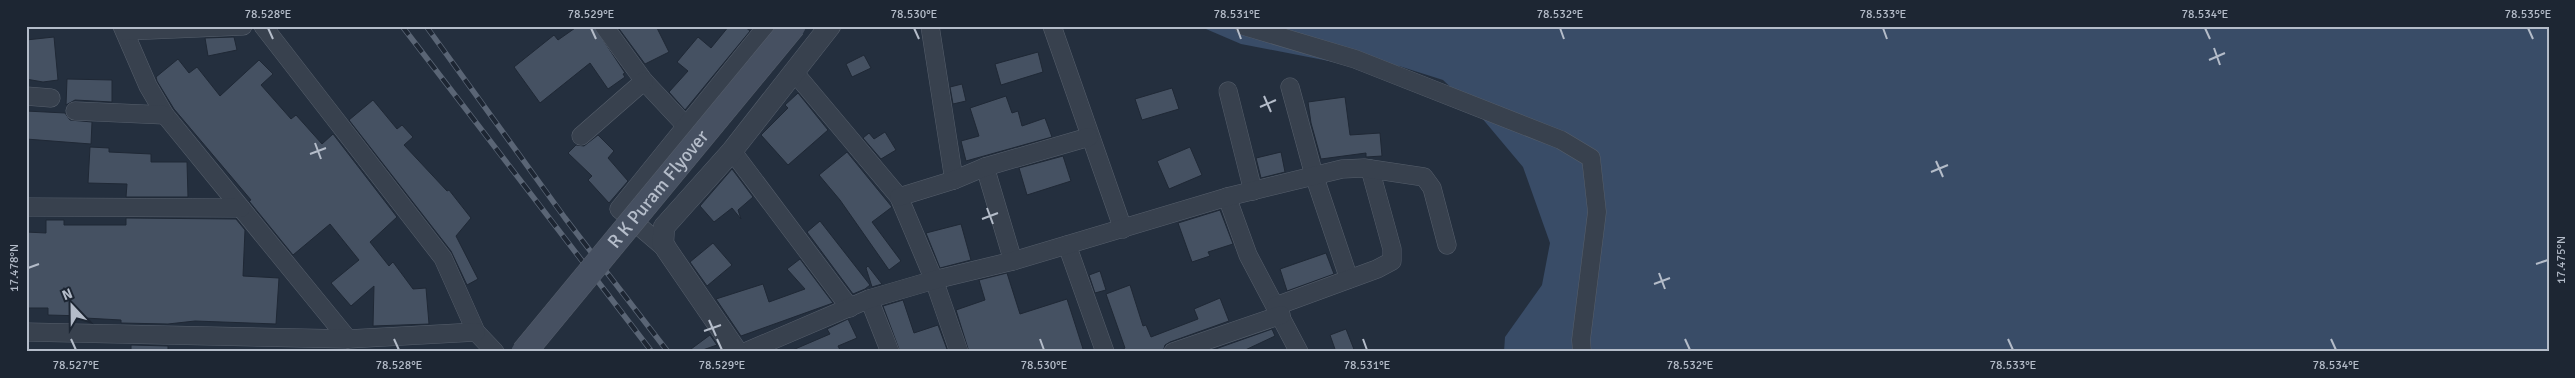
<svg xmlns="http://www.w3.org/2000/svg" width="2575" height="378" font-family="Signika,sans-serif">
<rect width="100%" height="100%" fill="#242f3e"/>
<path fill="#394c67" d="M1199 26H2549V352H1504L1505 337 1542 285 1550 243 1523 167 1476 111 1443 80 1399 66 1339 63 1241 44Z"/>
<g fill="#455162" stroke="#1f2835">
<path d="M578 26H594L625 73 623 74 625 77 608 89 590 63 540 103 514 67 554 35 558 40Z"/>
<path d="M617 26H656L669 52 645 64Z"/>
<path d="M729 26H744L750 31 685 110 669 92 688 71 677 62 698 37 711 48Z"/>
<path d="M54 37 58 80 43 82 26 79V40Z"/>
<path d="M234 37 237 50 208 56 205 38Z"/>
<path d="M1038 52 1043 72 1001 85 995 64Z"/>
<path d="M864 55 871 68 852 77 846 64Z"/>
<path d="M178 59 189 73 197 67 220 96 259 60 273 74 261 85 291 119 296 115 322 144 333 134 397 217 370 242 389 266 393 262 413 289 426 288 429 324 373 326 374 286 351 306 331 283 359 260 330 224 293 255 249 201 251 200 174 109 157 81 156 77Z"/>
<path d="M67 79 112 80V102L75 100 66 105Z"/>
<path d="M962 84 966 101 953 104 950 87Z"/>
<path d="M1172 88 1179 109 1142 120 1135 99Z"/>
<path d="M798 93 828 130 788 165 761 135 788 108 785 105Z"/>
<path d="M1006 96 1012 113 1018 111 1022 126 1045 118 1052 137 966 161 961 141 979 136 970 108Z"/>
<path d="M1345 97 1350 135 1380 133 1382 156 1366 157V153L1321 159 1311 123 1308 102Z"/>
<path d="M373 100 397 129 402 125 413 137 404 145 447 191 449 190 471 218 456 236 478 279 467 285 451 251 349 120Z"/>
<path d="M26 111 65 113 70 120 92 122 91 144 26 139Z"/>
<path d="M885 132 896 150 881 159 863 138 869 133 874 139Z"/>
<path d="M598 135 614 151 608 158 628 181 609 203 588 180 592 176 568 153 576 145 584 146Z"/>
<path d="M90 147 109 148V152L151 154V162H187L188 197H126L127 184 88 183Z"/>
<path d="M1190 147 1202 175 1169 189 1157 161Z"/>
<path d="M847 152 892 207 872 222 901 261 889 270 840 200 819 175Z"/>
<path d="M1281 152 1285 172 1261 178 1256 158Z"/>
<path d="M1063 156 1071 181 1027 195 1019 168Z"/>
<path d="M732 169 753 197 738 210 741 219 732 208 714 222 700 206Z"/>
<path d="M1220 210 1233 244 1208 252 1210 256 1192 262 1178 223Z"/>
<path d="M126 218 236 219 245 230 243 276 279 278 276 324 195 321 168 324 121 323V320L85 318V316L48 315V308H26V232L46 233V220H64V225H126Z"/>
<path d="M820 221 870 285 865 289 853 294 807 232Z"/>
<path d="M961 224 971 260 940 268 926 233Z"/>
<path d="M713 243 732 265 707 286 690 262Z"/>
<path d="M1326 253 1334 274 1287 291 1280 269Z"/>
<path d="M800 259 833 303 741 336 716 299 763 284 769 302 805 289 787 269Z"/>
<path d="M868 266 882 284 872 287 866 268Z"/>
<path d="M1100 271 1106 290 1095 293 1089 275Z"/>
<path d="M1007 273 1020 314 1067 299 1084 352H969L956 310 985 300 979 280Z"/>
<path d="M1130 285 1143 326 1146 325 1151 337 1198 319 1194 309 1220 298 1229 321 1170 342 1165 345 1163 352H1118L1125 348 1106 294Z"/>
<path d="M903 300 914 333 938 325 948 352H900L883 306Z"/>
<path d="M848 319 857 338 838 346 841 352H788L830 334 827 329Z"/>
<path d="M1272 329 1275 336 1241 352H1207Z"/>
<path d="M1346 329 1355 352H1336L1330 335Z"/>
<path d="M710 335 717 345 697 352H687Z"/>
<path d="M131 345 168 346V352H131Z"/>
</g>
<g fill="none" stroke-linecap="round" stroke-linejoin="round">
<defs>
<g id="minor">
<path d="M122 26 148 86 165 115 348 339"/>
<path d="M263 26 443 258 476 332 495 352"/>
<path d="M604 26 644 81 687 127"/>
<path d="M930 26 954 180"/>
<path d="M1052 26 1123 229"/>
<path d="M1244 26 1355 59 1561 140 1591 158 1597 212 1581 340 1582 352"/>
<path d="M126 31 243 26"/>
<path d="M794 72 899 197 934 280 959 352"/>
<path d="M1290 87 1314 175 1349 279"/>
<path d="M1228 91 1253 191"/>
<path d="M26 96 51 98"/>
<path d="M75 111 165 115"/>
<path d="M581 136 644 81"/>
<path d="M732 151 850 308"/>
<path d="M985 167 1013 261"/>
<path d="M899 197 954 180 985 167 1089 137"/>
<path d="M1227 197 1248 255 1299 352"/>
<path d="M26 207 241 208"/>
<path d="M1067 245 1105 352"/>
<path d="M667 250 619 209 767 26"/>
<path d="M869 299 890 352"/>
<path d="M1276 306 1377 269 1392 261V249L1370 169"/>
<path d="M26 332 348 339 476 332"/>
<path d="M745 352 869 299 934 280 1013 261 1227 197 1342 169 1364 168 1424 177 1432 188 1447 245"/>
<path d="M1173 352 1281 315"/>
</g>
<path id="tertiary" d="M737 352 667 250 663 243 664 227 732 151 830 26"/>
</defs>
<use href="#minor" stroke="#565f6c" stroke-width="19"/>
<use href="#tertiary" stroke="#565f6c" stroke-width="22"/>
<use href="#minor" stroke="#38414e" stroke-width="18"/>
<use href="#tertiary" stroke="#38414e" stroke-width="21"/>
<defs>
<g id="rail">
<path d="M402 26 652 352"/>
<path d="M426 26 565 218 668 352"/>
</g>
</defs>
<use href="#rail" stroke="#5a6575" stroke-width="5.5"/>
<use href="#rail" stroke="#1d2633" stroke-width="4" stroke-dasharray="11" stroke-linecap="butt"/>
<defs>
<g id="secondary-bridge">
<path id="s1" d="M524 352 793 26"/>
</g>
</defs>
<use href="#secondary-bridge" stroke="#565f6c" stroke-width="26" stroke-linecap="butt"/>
<use href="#secondary-bridge" stroke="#465061" stroke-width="25"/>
</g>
<path fill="none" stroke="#b4bcc9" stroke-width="2" d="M268 28 273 39M591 28 596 39M914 28 919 39M1237 28 1241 39M1560 28 1564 39M1883 28 1887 39M2205 28 2210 39M2528 28 2533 39M2214 48 2220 65M2209 60 2225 53M1264 96 1271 112M1260 107 1276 100M315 143 321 159M310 154 326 148M1936 161 1943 177M1931 172 1948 165M987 208 993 224M982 219 998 213M2536 264 2548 260M28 268 39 264M1659 273 1665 289M1654 284 1670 278M709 320 716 336M704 331 721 325M71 339 76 350M394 339 399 350M717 339 722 350M1040 339 1044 350M1363 339 1367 350M1685 339 1690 350M2008 339 2013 350M2331 339 2336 350"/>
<g text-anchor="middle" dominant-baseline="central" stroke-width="4.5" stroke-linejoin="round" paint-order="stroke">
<g font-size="19" fill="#b4bcc9" stroke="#1d2633">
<text stroke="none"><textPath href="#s1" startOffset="211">R K Puram Flyover</textPath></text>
</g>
</g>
<rect width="2575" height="378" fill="none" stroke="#1d2633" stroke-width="55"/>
<g transform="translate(72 306) rotate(338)" stroke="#1d2633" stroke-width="4" paint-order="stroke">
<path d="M0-4L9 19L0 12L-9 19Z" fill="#b4bcc9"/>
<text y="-8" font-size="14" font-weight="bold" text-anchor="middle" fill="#b4bcc9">N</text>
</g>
<rect x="28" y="28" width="2520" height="322" fill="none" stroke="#b4bcc9" stroke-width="2"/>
<g font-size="12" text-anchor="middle" fill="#b4bcc9">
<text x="268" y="18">78.528°E</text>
<text x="591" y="18">78.529°E</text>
<text x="914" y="18">78.530°E</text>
<text x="1237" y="18">78.531°E</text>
<text x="1560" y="18">78.532°E</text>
<text x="1883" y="18">78.533°E</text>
<text x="2205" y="18">78.534°E</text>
<text x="2528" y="18">78.535°E</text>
<text transform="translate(2561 260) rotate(-90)" y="4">17.475°N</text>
<text transform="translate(14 268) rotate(-90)" y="4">17.478°N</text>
<text x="76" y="369">78.527°E</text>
<text x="399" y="369">78.528°E</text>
<text x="722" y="369">78.529°E</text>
<text x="1044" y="369">78.530°E</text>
<text x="1367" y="369">78.531°E</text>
<text x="1690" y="369">78.532°E</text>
<text x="2013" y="369">78.533°E</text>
<text x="2336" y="369">78.534°E</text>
</g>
</svg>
